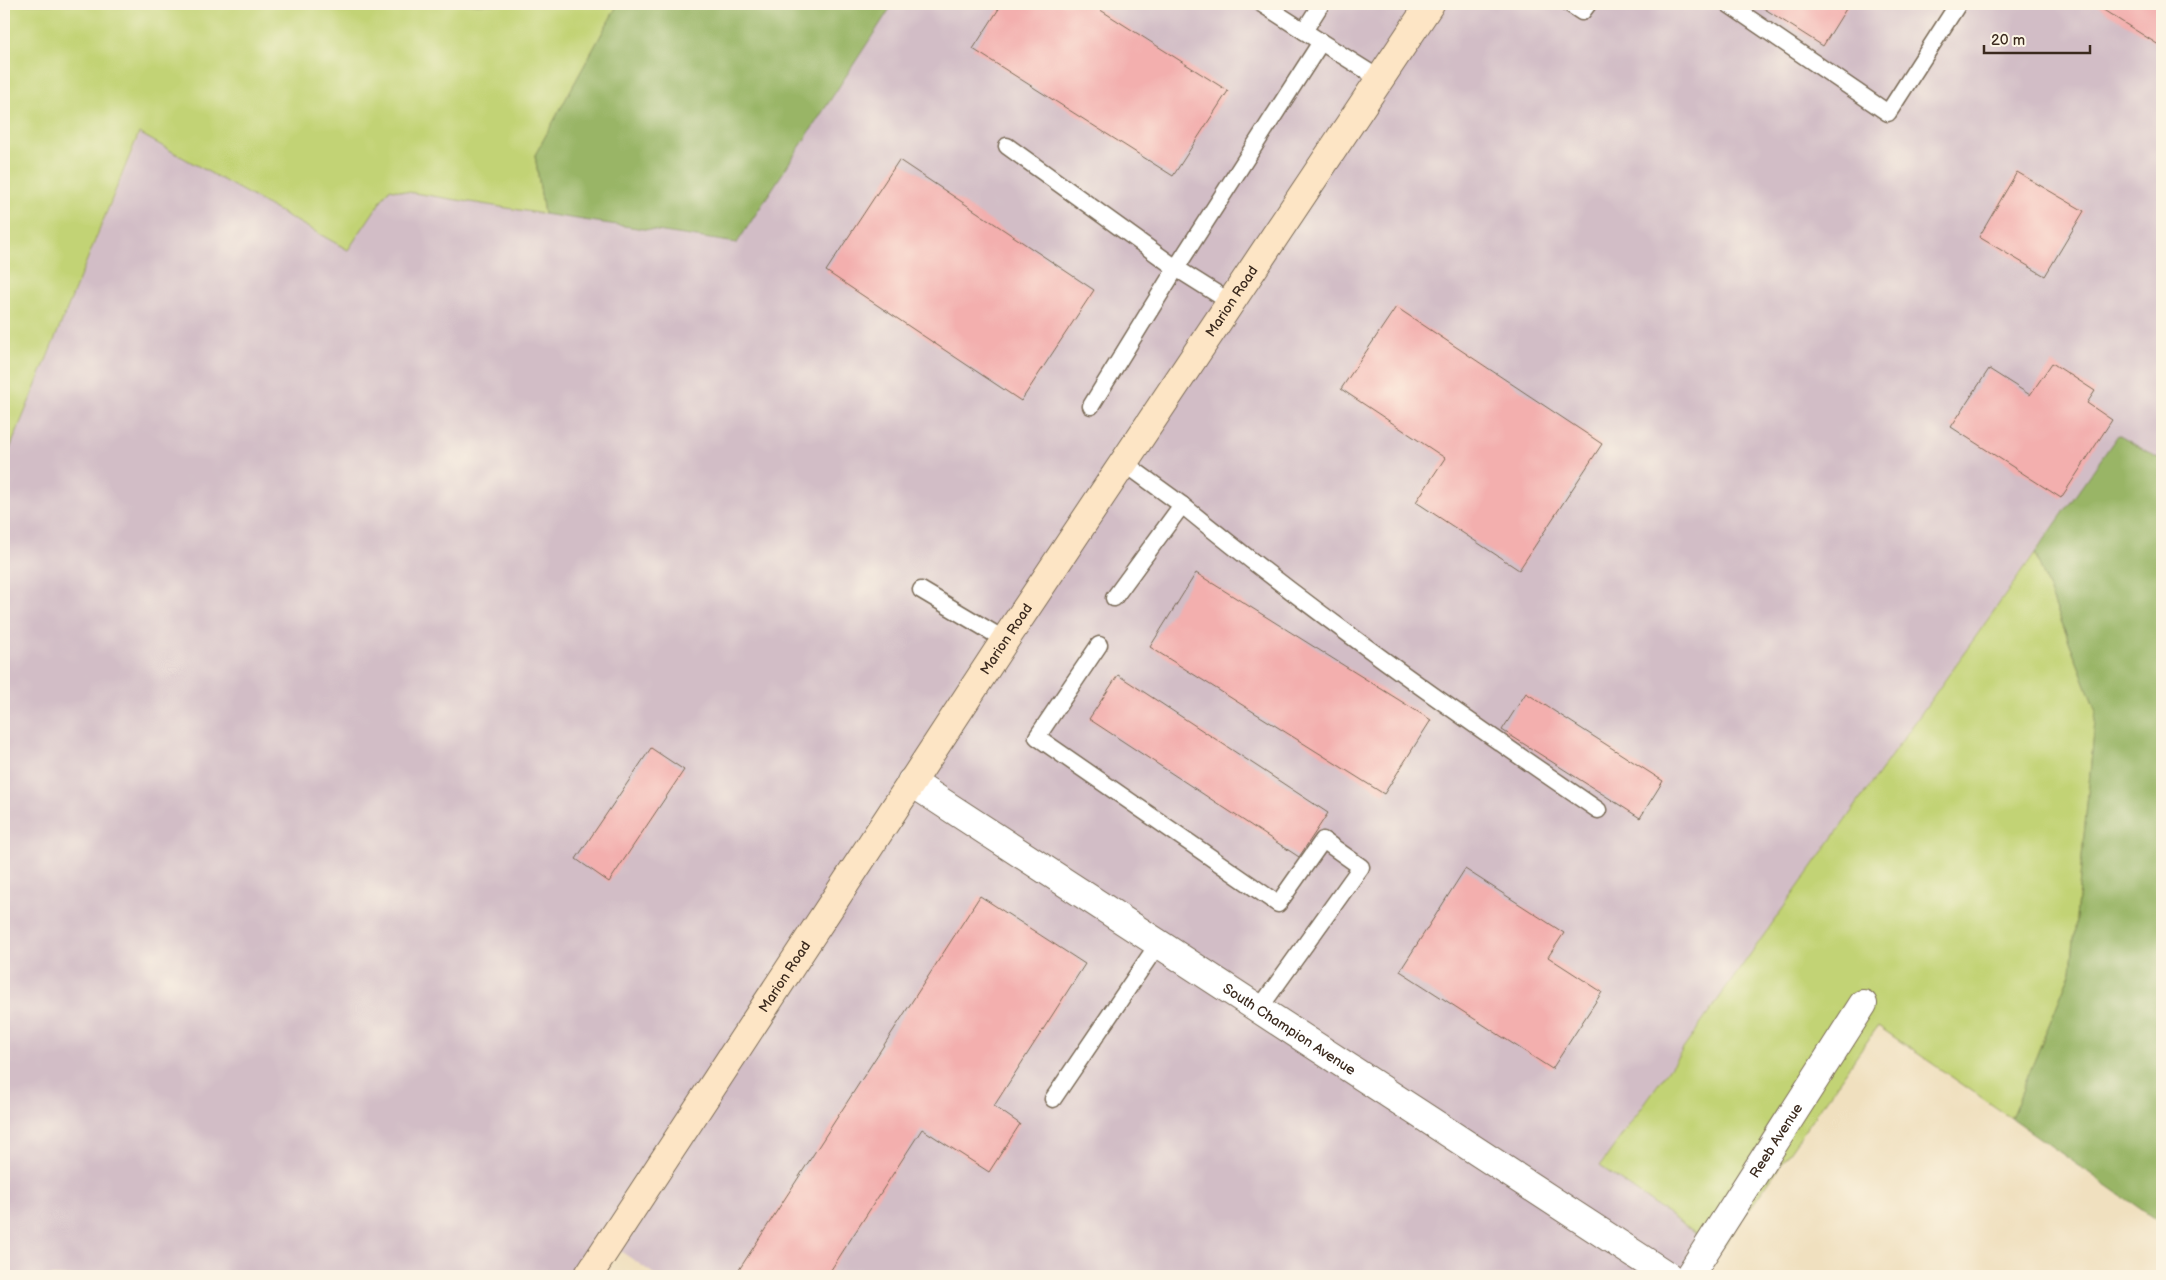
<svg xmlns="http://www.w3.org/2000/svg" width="2166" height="1280" font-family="'Balsamiq Sans',sans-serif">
<rect width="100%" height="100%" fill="#fcf5e5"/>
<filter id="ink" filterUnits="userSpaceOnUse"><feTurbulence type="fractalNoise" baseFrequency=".02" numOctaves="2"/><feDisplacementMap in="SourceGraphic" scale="10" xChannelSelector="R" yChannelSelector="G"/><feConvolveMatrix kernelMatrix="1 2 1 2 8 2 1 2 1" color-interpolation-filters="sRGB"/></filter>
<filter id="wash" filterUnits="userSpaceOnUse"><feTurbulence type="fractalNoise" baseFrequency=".0096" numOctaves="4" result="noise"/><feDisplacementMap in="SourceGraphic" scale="20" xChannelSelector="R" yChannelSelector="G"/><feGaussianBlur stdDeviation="1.12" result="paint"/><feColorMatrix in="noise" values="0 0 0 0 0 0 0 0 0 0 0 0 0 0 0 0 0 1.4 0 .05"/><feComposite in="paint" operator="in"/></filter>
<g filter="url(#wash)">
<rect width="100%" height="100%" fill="#f0e0bf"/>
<path fill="#d2bdc6" d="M893 4H2162V460L2118 435 1600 1165 1720 1251 1703 1276H657L613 1246 592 1276H4V463L140 133 348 250 389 189 736 243Z"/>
<g fill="#c2d375" stroke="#7e7e4a">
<path d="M4 4H618L535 155 544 214 389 189 348 250 139 133 4 463Z"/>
<path d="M2035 553 2096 711 2071 971 2011 1118 1878 1026 1720 1251 1600 1166Z"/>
</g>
<g fill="#99b566" stroke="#6a7042">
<path d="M618 4H893L737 243 544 214 535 155Z"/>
<path d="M2118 435 2162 460V1224L2011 1118 2071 971 2096 711 2035 553Z"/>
</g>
<g id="blocks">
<g fill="#f3afae">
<path d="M1002 4H1091L1228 91 1173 176 973 49Z"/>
<path d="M1757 4H1849L1823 46Z"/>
<path d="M2094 4H2162V47Z"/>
<path d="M899 160 1094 290 1021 401 826 271Z"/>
<path d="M2017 172 2084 211 2045 276 1979 237Z"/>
<path d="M1396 307 1602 444 1519 570 1416 502 1445 458 1341 389Z"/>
<path d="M2052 363 2095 391 2087 403 2112 420 2061 498 1951 427 1989 369 2030 395Z"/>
<path d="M1196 573 1431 720 1384 794 1150 647Z"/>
<path d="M1118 675 1328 813 1299 857 1089 719Z"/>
<path d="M1526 693 1663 781 1640 818 1502 730Z"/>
<path d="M651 748 684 770 609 882 576 859Z"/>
<path d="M1465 869 1564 933 1548 957 1602 992 1552 1069 1400 971Z"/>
<path d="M980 896 1085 964 994 1106 1020 1124 989 1172 922 1129 827 1276H735Z"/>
</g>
</g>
</g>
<g filter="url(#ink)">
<use href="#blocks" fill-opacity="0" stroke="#7a6a56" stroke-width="1"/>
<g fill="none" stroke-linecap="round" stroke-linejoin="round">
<defs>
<g id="lane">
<path d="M1570 4 1582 12 1588 4"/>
<path d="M1728 4 1888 113 1958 4"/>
<path d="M1304 31 1321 4"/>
<path d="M1321 42 1380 79"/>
<path d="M1007 146 1176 268 1091 406"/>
<path d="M1230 302 1176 268 1321 42 1262 4"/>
<path d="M1182 505C1315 614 1456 713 1598 810"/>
<path d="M921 590 1005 640"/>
<path d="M1114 598 1182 505 1123 462"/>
<path d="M1099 645 1037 737 1278 904 1323 840 1361 867 1259 1009"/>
<path d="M1053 1099 1158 944"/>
</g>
<g id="street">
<path id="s1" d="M911 782 1668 1276"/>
<path id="s2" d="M1689 1276 1863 1004"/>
</g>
<g id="secondary">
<path id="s3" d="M588 1276 1005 640 1430 4"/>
</g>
</defs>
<use href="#lane" stroke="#7a6a56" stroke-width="19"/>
<use href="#street" stroke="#7a6a56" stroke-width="30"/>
<use href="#secondary" stroke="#7a6a56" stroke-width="30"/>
<use href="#lane" stroke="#fff" stroke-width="16"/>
<use href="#street" stroke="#fff" stroke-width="28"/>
<use href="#secondary" stroke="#fde5c5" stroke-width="28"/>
</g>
</g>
<g text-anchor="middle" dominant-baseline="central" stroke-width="5" stroke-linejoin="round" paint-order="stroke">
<g font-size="14" fill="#3b2a1e" stroke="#fcf5e5">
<text stroke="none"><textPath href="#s3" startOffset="1168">Marion Road</textPath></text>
<text stroke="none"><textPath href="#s3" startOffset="762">Marion Road</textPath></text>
<text stroke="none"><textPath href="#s3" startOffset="358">Marion Road</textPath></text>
<text stroke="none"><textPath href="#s1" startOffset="452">South Champion Avenue</textPath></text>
<text stroke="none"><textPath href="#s2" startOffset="161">Reeb Avenue</textPath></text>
</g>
</g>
<rect width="2166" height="1280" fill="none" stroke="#fcf5e5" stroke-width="20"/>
<path d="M1984 45v8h106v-8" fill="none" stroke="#3b2a1e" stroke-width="2.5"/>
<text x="1991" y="45" font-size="15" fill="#3b2a1e" stroke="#fcf5e5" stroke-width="4" paint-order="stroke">20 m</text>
</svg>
